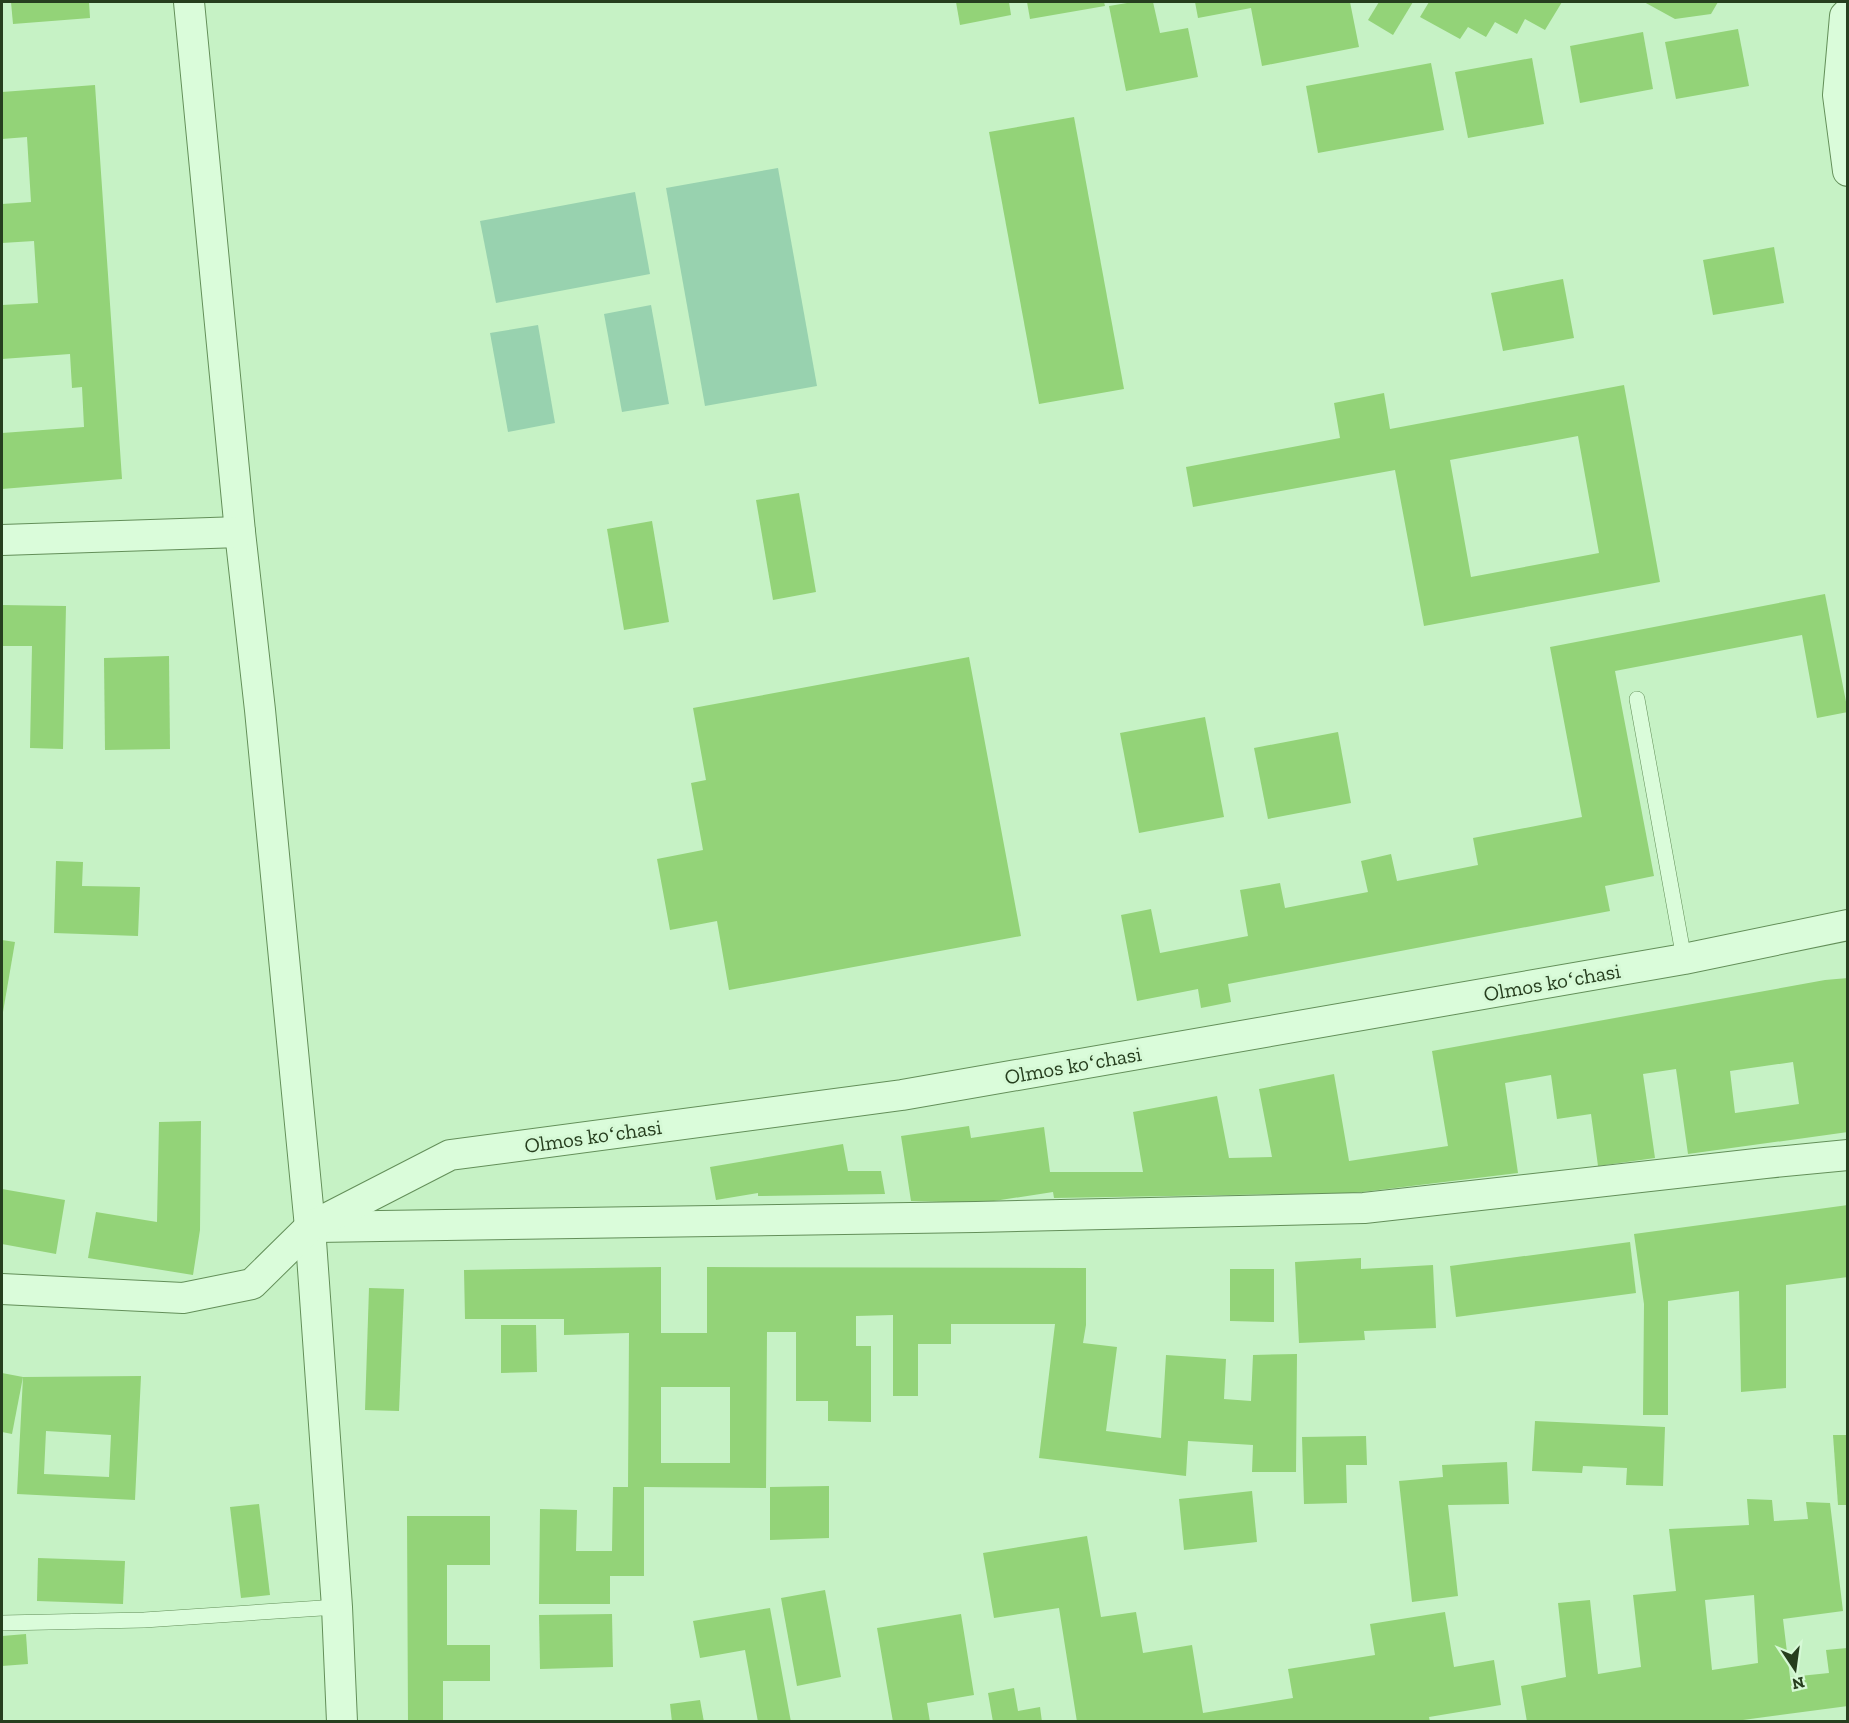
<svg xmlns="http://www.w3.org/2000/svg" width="1849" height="1723" font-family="'Zilla Slab',serif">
<rect width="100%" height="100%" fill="#c6f2c5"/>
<g fill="#98d2af">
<path d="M778 168 817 386 705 406 666 188Z"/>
<path d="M635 192 650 274 496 303 480 221Z"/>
<path d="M651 305 669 404 622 412 604 314Z"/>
<path d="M538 325 555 423 508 432 490 333Z"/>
</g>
<g fill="#93d378" fill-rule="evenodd">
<path d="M11 2H89L90 18 13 24Z"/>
<path d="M956 2H1009L1011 15 960 25Z"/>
<path d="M1027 2H1104L1105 6 1030 19Z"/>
<path d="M1133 2H1153L1160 33 1188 28 1198 77 1126 91 1109 6Z"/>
<path d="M1195 2H1350L1359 47 1262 66 1251 8 1198 18Z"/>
<path d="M1379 2H1413L1393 35 1368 20Z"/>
<path d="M1429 2H1562L1545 30 1525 19 1517 34 1495 22 1486 37 1468 27 1460 39 1420 17Z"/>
<path d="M1644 2H1718L1711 14 1675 19Z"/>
<path d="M1738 29 1749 86 1676 99 1665 42Z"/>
<path d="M1643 32 1653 89 1580 103 1570 46Z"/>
<path d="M1532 58 1544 124 1468 138 1455 72Z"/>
<path d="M1431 63 1444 130 1318 153 1306 86Z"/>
<path d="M95 85 122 479 2 489V433L84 427 82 387 72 388 70 354 2 359V305L38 303 34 241 2 243V204L31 202 27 137 2 139V92Z"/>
<path d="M1074 117 1124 389 1039 404 989 132Z"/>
<path d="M1774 247 1784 303 1713 315 1703 260Z"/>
<path d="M1563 279 1574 338 1503 351 1491 293Z"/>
<path d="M1624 385 1660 582 1424 626 1395 470 1193 507 1186 467 1340 438 1334 403 1384 393 1390 429ZM1578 436 1599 553 1471 577 1450 460Z"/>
<path d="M799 493 816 592 773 600 756 500Z"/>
<path d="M652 521 669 622 624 630 607 529Z"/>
<path d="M1825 594 1848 712 1817 718 1802 635 1615 671 1654 876 1605 886 1610 911 1228 984 1231 1002 1201 1008 1198 989 1137 1001 1121 915 1151 909 1160 953 1248 936 1240 890 1280 883 1285 908 1368 892 1361 861 1391 854 1397 881 1478 865 1473 838 1582 817 1550 647Z"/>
<path d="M2 605 66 606 63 749 30 748 32 646H2Z"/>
<path d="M169 656 170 749 105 750 104 658Z"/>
<path d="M969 657 1021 936 729 990 717 921 670 930 657 859 703 850 691 783 706 780 693 708Z"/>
<path d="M1205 717 1224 817 1139 833 1120 733Z"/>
<path d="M1338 732 1351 803 1268 819 1254 748Z"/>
<path d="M56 861 83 862 82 886 140 887 138 936 54 933Z"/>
<path d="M2 940 15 942 3 1012H2Z"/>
<path d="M1848 978V1132L1688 1154 1676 1069 1643 1074 1655 1158 1598 1166 1591 1114 1557 1119 1551 1075 1505 1083 1518 1173 1354 1193 1054 1198 1053 1192 981 1203 911 1201 901 1136 969 1126 971 1138 1044 1127 1050 1172H1143L1133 1112 1217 1096 1229 1158 1272 1157 1259 1089 1334 1074 1349 1161 1448 1146 1432 1051 1825 980ZM1793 1062 1799 1104 1735 1113 1730 1071Z"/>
<path d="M201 1121 200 1230 193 1275 88 1258 96 1212 157 1222 159 1122Z"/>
<path d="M843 1144 848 1171H881L885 1194 758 1196V1193L716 1200 710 1167Z"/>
<path d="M2 1189 65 1200 56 1254 2 1244Z"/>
<path d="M1848 1205V1277L1786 1285V1388L1741 1392 1739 1291 1668 1301V1415H1643L1644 1304 1634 1234Z"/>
<path d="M1630 1242 1636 1293 1456 1317 1450 1266Z"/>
<path d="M1361 1258V1269L1433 1265 1436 1328 1364 1331 1365 1340 1299 1343 1295 1262Z"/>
<path d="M661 1267V1333H707V1267L1086 1268V1325L1083 1343 1117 1347 1106 1431 1161 1438 1166 1355 1226 1359 1224 1399 1251 1401 1253 1355 1297 1354 1296 1472H1252L1253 1445 1188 1441 1186 1476 1039 1458 1055 1324H951V1344H918V1396H893V1315L856 1316V1346H871V1422L828 1421V1401H796V1332H767L766 1488 644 1487V1576H610V1604H539L540 1509 577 1510 576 1551H612L613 1487H628L629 1333 564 1335V1319H465L464 1270ZM661 1387H730V1463H661Z"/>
<path d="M1230 1269H1274V1322L1230 1321Z"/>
<path d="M369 1288 404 1289 399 1411 365 1410Z"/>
<path d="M501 1325H536L537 1372 501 1373Z"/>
<path d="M2 1373 23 1377 12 1434 2 1432Z"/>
<path d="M141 1376 135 1500 17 1494 23 1377ZM46 1431 111 1435 109 1477 44 1474Z"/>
<path d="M1535 1421 1665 1427 1663 1486 1626 1485 1627 1468 1583 1466 1582 1473 1532 1471Z"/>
<path d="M1833 1435H1848V1505H1838Z"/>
<path d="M1366 1436 1367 1465H1346L1347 1503 1304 1504 1302 1437Z"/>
<path d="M1507 1462 1509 1504 1448 1505 1458 1596 1412 1602 1399 1481 1443 1477 1442 1465Z"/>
<path d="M829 1486V1538L770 1540V1487Z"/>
<path d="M1252 1491 1257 1542 1184 1550 1179 1499Z"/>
<path d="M1747 1499 1772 1500 1774 1521 1808 1519 1806 1502 1830 1503 1843 1611 1783 1619 1790 1677 1829 1673 1826 1650 1847 1648 1848 1706 1728 1722H1527L1521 1686 1566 1677 1558 1603 1590 1600 1598 1674 1641 1667 1633 1595 1676 1591 1669 1529 1749 1525ZM1754 1595 1758 1663 1712 1670 1705 1600Z"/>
<path d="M259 1504 270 1595 241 1598 230 1507Z"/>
<path d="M407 1516H490V1565H447V1645H490V1681H443V1722H408Z"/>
<path d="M1087 1536 1101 1617 1136 1612 1143 1653 1192 1645 1203 1713 1293 1698 1288 1669 1375 1655 1370 1624 1445 1612 1454 1667 1494 1660 1501 1705 1429 1717 1430 1722H1077L1059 1608 994 1618 983 1553Z"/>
<path d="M38 1558 125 1561 123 1604 37 1601Z"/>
<path d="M825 1590 841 1677 797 1686 781 1598Z"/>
<path d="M770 1608 791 1722H758L745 1650 700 1658 693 1621Z"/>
<path d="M612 1614 613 1667 540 1669 539 1615Z"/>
<path d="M961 1614 974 1695 927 1703 930 1722H893L877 1628Z"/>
<path d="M26 1634 28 1664 2 1666V1636Z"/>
<path d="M1014 1688 1018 1711 1040 1707 1042 1722H993L988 1693Z"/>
<path d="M700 1700 704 1722H672L670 1704Z"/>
</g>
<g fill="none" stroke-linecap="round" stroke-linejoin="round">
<defs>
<g id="lane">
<path d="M1637 699 1684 959"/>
<path d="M2 1623 144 1620 337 1607"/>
</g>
<g id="street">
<path d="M189 2 240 532 260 710 310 1227 337 1607 342 1722"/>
<path d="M1848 13 1845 16 1838 95 1848 171"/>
<path d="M2 540 240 532"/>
<path d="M316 1227 976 1217 1364 1208 1765 1163 1848 1155"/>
<path d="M2 1289 183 1298 252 1284 310 1227 450 1155 902 1095 1684 959 1848 925"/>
</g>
</defs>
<use href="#lane" stroke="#638f59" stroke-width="16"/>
<use href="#street" stroke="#638f59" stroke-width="32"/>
<use href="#lane" stroke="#dafcda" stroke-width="15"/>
<use href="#street" stroke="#dafcda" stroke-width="30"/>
</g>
<g text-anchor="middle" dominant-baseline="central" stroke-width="6" stroke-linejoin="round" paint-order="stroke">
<g font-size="21" fill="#263e1e" stroke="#d6f9d6">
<text transform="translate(1552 982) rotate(-10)">Olmos koʻchasi</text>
<text transform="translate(1073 1065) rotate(-10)">Olmos koʻchasi</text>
<text transform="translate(593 1136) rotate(-8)">Olmos koʻchasi</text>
</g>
</g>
<rect width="1849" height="1723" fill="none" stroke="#263e1e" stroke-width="6"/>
<g transform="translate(1795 1669) rotate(167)" stroke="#d6f9d6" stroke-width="4.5" paint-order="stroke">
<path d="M0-4.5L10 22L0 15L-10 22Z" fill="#263e1e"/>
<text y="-9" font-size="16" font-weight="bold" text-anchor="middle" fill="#263e1e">N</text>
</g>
</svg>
